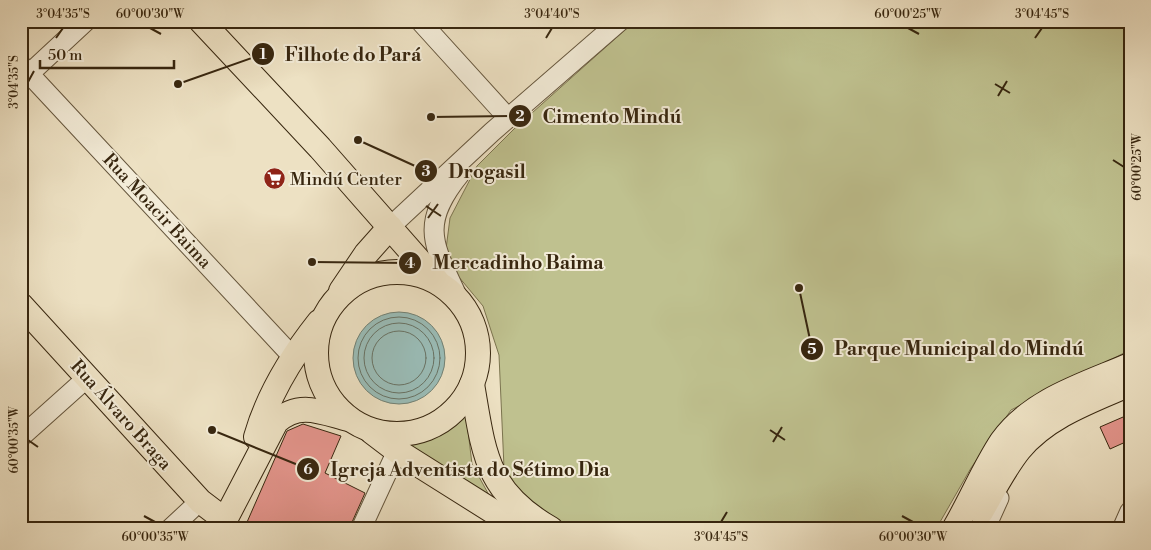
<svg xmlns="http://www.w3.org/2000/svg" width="1151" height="550" font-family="'Libre Bodoni',serif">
<rect width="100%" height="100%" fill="#ede1c3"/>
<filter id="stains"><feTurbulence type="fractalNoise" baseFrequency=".004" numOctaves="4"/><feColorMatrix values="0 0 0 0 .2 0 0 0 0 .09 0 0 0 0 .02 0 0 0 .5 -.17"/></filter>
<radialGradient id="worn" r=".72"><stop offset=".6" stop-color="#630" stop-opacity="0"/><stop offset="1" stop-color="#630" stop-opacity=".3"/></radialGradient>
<g fill="#bfc18f" stroke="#7b744f">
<path d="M635 21H1130V350L1011 410 971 468 936 529H552L505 490 499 355 483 306 453 270 446 249 450 218 477 166 514 129Z"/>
<path d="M465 406 472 464 495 506 391 442 427 439 444 428Z"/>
</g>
<circle fill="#9abdb8" stroke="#728174" cx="399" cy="358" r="46"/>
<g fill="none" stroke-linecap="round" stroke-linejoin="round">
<g stroke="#687264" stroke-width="1">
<circle cx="399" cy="358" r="41"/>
<circle cx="399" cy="358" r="35"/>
<circle cx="399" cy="358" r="27"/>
</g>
</g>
<g fill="#e5958d" stroke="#37260f">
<path d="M1130 414V440L1110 449 1100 427Z"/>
<path d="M303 424 341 436 325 473 365 493 349 529H244L287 431Z"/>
</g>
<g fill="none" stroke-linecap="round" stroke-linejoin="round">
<defs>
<g id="minor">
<path d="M420 21 508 118"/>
<path d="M21 65 293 357"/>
<path d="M29 74 86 21"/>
<path d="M390 227 492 132 620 21"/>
<path d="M459 300C434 245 418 226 460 174"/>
<path d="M21 437 88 377"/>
<path d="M170 529 200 501"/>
<path d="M361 529 397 451"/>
<path d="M985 529 999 498"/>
<path d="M1122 529 1130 511"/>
</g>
<g id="major">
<path d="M201 21 320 148 437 281"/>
<circle cx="397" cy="353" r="81"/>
<path d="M341 291 366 254 390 227"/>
<path d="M21 305 200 501 225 520 276 422C299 401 321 412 348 419"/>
<path d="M472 384C484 453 485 491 551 529"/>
<path d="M372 432 397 451 521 529"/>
<path d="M256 437C268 395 292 356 319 322"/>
<path d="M981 512C993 491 1004 469 1019 450 1047 416 1091 401 1130 384"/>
<path d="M954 529C971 500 984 468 1002 441 1031 400 1086 384 1130 365"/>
</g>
</defs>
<use href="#minor" stroke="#64553c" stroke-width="21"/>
<use href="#major" stroke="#37260f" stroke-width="26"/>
<use href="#minor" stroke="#f3ecd8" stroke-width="19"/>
<use href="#major" stroke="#ede1c3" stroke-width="24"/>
</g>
<path fill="none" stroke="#37260f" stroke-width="2" d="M150 28 161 34M908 28 919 34M56 38 63 28M546 38 552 28M1035 38 1042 28M28 82 34 71M995 84 1010 93M998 96 1007 81M1113 160 1124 167M426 206 441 216M428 218 438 204M770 430 785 440M28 440 38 447M773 442 782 427M144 516 155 522M902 516 913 522M721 522 727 512"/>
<defs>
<symbol id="supermarket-disc" viewBox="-11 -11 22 22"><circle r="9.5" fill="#8f2418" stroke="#f3ecd8"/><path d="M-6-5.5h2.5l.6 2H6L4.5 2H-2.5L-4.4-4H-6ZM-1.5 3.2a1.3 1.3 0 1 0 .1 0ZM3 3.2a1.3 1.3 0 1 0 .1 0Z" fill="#fff"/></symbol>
</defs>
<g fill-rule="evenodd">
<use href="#supermarket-disc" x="262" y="166" width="25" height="25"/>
</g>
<g text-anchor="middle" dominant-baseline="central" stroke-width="4" stroke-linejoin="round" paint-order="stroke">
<g font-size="18" fill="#37260f" stroke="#f3ecd8" text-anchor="start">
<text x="290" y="179">Mindú Center</text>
</g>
<g font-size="18" fill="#37260f" stroke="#f3ecd8">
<text transform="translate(157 211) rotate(47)">Rua Moacir Baima</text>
<text transform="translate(121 415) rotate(48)">Rua Álvaro Braga</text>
</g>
</g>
<path fill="none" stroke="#37260f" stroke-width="2" d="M178 84L263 54M431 117L520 116M358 140L426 171M312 262L410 263M799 288L812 349M212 430L308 469"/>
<g fill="#37260f" stroke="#f3ecd8" stroke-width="2">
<circle cx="178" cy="84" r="5"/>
<circle cx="431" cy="117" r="5"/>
<circle cx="358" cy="140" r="5"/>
<circle cx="312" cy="262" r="5"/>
<circle cx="799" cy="288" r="5"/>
<circle cx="212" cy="430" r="5"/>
<circle cx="263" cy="54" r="12"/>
<circle cx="520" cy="116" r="12"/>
<circle cx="426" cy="171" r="12"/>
<circle cx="410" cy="263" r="12"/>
<circle cx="812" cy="349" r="12"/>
<circle cx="308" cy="469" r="12"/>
</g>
<g font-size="15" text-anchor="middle" font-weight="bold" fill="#fff">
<text x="263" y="59">1</text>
<text x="520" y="121">2</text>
<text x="426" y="176">3</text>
<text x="410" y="268">4</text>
<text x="812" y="354">5</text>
<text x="308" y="474">6</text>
</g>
<g font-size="19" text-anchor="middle" font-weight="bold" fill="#37260f" stroke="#f3ecd8" stroke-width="4" stroke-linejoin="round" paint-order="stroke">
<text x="353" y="61">Filhote do Pará</text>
<text x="612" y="123">Cimento Mindú</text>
<text x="487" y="178">Drogasil</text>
<text x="518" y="269">Mercadinho Baima</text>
<text x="959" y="355">Parque Municipal do Mindú</text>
<text x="470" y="476">Igreja Adventista do Sétimo Dia</text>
</g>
<rect width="1151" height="550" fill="none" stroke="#ede1c3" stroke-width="55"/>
<path d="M40 60v8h134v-8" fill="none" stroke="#37260f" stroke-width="2.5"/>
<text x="48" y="60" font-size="15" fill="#37260f" stroke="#f3ecd8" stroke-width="4" paint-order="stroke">50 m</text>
<rect x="28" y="28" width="1096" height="494" fill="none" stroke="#37260f" stroke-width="2"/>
<g font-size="12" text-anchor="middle" fill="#37260f">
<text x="63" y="18">3°04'35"S</text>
<text x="150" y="18">60°00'30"W</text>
<text x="552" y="18">3°04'40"S</text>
<text x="908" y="18">60°00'25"W</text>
<text x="1042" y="18">3°04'45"S</text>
<text transform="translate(14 82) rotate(-90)" y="4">3°04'35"S</text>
<text transform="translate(1137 167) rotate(-90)" y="4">60°00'25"W</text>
<text transform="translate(14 440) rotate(-90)" y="4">60°00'35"W</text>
<text x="155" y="541">60°00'35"W</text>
<text x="721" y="541">3°04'45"S</text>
<text x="913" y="541">60°00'30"W</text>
</g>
<rect width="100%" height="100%" filter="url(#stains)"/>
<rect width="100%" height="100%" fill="url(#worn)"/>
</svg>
